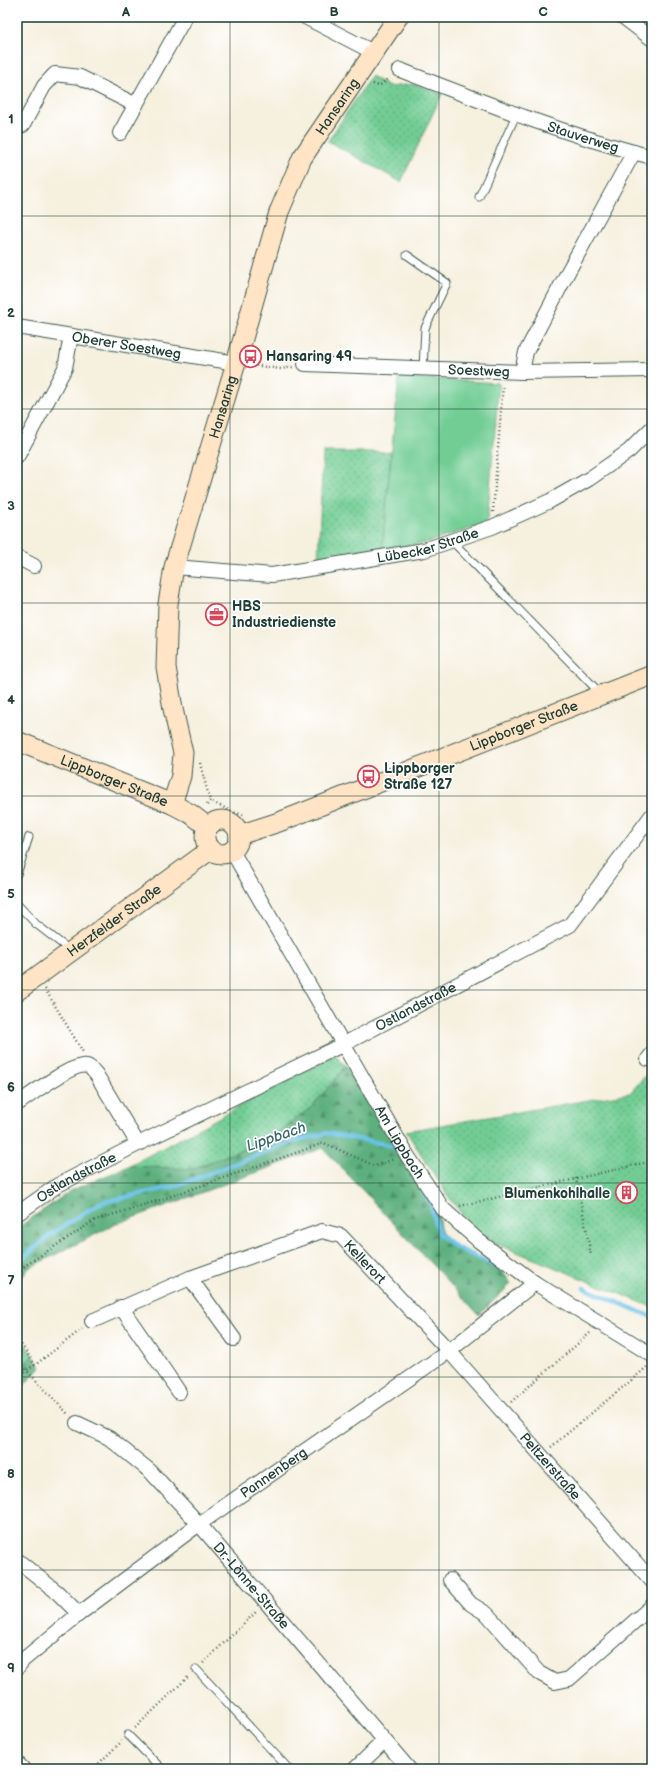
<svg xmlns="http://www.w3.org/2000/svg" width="669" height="1786" font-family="'Balsamiq Sans',sans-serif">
<defs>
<pattern id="grass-dots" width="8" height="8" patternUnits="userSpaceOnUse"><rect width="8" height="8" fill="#72cd94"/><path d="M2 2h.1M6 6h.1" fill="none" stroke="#5da87a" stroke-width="1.8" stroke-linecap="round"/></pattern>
<pattern id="forest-firs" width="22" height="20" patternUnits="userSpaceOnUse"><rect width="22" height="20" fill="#5db07e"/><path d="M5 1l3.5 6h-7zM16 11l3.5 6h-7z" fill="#4c9068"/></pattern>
</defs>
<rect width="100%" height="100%" fill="#fff"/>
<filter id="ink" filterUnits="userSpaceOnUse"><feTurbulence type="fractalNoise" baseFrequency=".025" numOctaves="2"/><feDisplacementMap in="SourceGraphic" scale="8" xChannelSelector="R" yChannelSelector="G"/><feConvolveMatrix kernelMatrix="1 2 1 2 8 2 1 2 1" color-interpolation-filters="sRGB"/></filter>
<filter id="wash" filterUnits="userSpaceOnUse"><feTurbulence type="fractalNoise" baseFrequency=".012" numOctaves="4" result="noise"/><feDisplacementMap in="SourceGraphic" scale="16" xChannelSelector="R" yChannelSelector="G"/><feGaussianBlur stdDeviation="0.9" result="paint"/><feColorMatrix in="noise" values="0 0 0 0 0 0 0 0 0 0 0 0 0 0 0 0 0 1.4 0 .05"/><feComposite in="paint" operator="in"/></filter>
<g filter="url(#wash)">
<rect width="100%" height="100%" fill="#f6f0df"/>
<g fill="url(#grass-dots)" stroke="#488564">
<path d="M371 76 389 87 413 84 442 94 401 182 328 141Z"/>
<path d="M323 452H391L382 550 318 560Z"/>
<path d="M335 1055 346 1066 313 1106 267 1140 192 1169 129 1166Z"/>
<path d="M652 1068V1307L497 1244 469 1223 450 1199 406 1131 630 1093Z"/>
</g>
<g fill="url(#forest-firs)" stroke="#3e7659">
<path d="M346 1066 437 1211C439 1217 439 1228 442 1233 460 1256 499 1258 511 1284L479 1315 323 1148 116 1224 29 1268 17 1284V1228L72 1190 129 1166 192 1169 267 1140 313 1106Z"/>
<path d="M33 1356 41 1367 17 1393V1365L21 1366Z"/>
</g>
<g fill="#72cd94" stroke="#488564">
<path d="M399 377 499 383 487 523 426 543 382 550Z"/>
<path d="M17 1333 33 1356 21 1366 17 1365Z"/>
</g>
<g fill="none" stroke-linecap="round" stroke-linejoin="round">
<g stroke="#6bc2e8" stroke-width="4.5">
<path d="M423 1192 431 1203 434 1219 440 1235 457 1248 503 1269"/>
<path d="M17 1263 51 1234 100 1203 176 1186 294 1141 328 1133 394 1146 397 1151"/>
<path d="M584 1288 652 1317"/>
</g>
</g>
</g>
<g filter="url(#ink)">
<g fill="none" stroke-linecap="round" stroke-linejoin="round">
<defs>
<g id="lane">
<path d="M479 197 516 115"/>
<path d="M407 255 447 283 425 328 423 369"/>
<path d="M452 541 601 694"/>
<path d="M17 874 29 837"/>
<path d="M17 904 36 924 71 951"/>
<path d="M196 1669 289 1769"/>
<path d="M128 1735 162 1769"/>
</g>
<g id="street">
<path d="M305 17 373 52"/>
<path d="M623 17 652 39"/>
<path id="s1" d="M400 70C483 102 566 135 652 157"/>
<path d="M23 125 44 86 55 74 80 77 136 105"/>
<path d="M120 133 185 17"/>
<path id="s2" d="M17 327 236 363"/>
<path id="s3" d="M305 364 522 372 652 370"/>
<path d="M522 372 526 352 569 270 634 152"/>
<path d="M17 457 65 368 71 336"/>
<path d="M17 557 34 566"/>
<path id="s4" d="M174 567 272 575 424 550 492 527 550 501 589 479 629 451 652 428"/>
<path id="s5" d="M232 851 407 1155 443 1209 479 1241 535 1283 652 1355"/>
<path d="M648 1059 652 1054"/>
<path d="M17 1104C29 1096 74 1062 87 1066 91 1067 93 1071 96 1074L138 1144"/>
<path id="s6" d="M17 1214 58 1185 138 1144 344 1044 570 925 652 815"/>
<path d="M190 1278 234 1339"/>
<path d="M121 1307 179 1392"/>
<path id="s7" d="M92 1321 190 1278 322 1231 341 1236 449 1351 652 1581"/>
<path id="s8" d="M77 1423 109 1438 150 1471 199 1524 409 1769"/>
<path d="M17 1560 57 1592 79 1614"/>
<path d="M450 1580 471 1604 487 1614 539 1673 555 1682 569 1679 652 1606"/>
<path id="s9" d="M17 1668 23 1660 79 1614 199 1524 449 1351 535 1283"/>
<path d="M17 1763 23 1769"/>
<path d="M355 1769 384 1741"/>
</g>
<g id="secondary">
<path id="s10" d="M17 741 172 804 191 814 208 827"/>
<path id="s11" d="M172 804 181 776 183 753 173 709 166 667 168 604 174 567 236 363 279 212 302 158 398 17"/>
<circle cx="222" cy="837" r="17"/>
<path id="s12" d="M239 835 279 822 652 675"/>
<path id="s13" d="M17 991 210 850"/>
</g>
</defs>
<use href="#lane" stroke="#3f584e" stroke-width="9"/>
<use href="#street" stroke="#3f584e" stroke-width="16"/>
<use href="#secondary" stroke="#3f584e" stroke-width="21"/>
<g stroke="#3f584e" stroke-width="2.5" stroke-dasharray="1 3" stroke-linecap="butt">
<path d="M373 84 379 86 389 78"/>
<path d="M252 365 281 369 293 367"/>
<path d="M493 512 503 385"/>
<path d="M200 763 210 801"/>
<path d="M207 805 210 801 233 812 244 815"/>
<path d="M45 989 83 1052"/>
<path d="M576 1178 591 1255"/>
<path d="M460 1206 652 1161"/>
<path d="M17 1271 95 1220 160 1200 324 1143 375 1166 394 1159"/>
<path d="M17 1338 35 1365"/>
<path d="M17 1369H25L68 1414"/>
<path d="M17 1376 35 1365 82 1329"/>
<path d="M511 1402 590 1333"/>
<path d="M551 1447 647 1367"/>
<path d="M203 1663 257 1611"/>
<path d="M135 1728 189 1676"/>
<path d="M93 1769 122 1741"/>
</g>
<use href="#lane" stroke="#fff" stroke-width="7"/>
<use href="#street" stroke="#fff" stroke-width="14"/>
<use href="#secondary" stroke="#ffe4c6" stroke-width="19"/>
</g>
</g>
<path fill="none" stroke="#1f3d34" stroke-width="1" stroke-opacity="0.55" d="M230 17V1769M439 17V1769M17 216H652M17 409H652M17 603H652M17 796H652M17 990H652M17 1183H652M17 1377H652M17 1570H652"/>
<defs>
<symbol id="bus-ring" viewBox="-11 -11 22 22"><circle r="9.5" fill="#fff" stroke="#d1495b" stroke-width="1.5"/><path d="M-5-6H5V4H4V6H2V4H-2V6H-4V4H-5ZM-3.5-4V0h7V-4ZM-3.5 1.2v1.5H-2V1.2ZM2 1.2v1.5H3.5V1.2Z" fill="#d1495b"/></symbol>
<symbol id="office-ring" viewBox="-11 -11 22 22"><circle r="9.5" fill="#fff" stroke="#d1495b" stroke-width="1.5"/><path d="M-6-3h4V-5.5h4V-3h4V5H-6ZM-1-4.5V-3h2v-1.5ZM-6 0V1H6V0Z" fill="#d1495b"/></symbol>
<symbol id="building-ring" viewBox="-11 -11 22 22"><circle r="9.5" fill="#fff" stroke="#d1495b" stroke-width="1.5"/><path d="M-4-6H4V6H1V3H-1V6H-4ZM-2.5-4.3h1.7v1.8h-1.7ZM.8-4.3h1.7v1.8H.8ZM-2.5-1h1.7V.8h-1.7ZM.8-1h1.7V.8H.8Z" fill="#d1495b"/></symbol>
</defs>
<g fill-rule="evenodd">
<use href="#bus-ring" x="238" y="344" width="25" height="25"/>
<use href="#office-ring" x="204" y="602" width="25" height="25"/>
<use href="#bus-ring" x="356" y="764" width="25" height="25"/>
<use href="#building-ring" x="614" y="1180" width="25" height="25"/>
</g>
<g text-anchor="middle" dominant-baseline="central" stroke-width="3.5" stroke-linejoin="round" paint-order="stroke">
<g font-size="14" fill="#1f3d34" stroke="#fff">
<text stroke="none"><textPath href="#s11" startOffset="732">Hansaring</textPath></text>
<text stroke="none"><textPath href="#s1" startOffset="195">Stauverweg</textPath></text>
<text stroke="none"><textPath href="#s2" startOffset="111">Oberer Soestweg</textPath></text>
<text stroke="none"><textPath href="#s3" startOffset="174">Soestweg</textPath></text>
<text stroke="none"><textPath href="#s11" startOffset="408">Hansaring</textPath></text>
<text stroke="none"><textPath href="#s4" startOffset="257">Lübecker Straße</textPath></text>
<text stroke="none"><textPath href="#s12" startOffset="305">Lippborger Straße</textPath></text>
<text stroke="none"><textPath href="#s10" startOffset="105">Lippborger Straße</textPath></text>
<text stroke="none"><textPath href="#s13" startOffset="120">Herzfelder Straße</textPath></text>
<text stroke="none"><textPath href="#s6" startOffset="450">Ostlandstraße</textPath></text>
<text stroke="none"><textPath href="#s5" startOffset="336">Am Lippbach</textPath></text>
<text stroke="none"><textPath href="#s6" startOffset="70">Ostlandstraße</textPath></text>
<text stroke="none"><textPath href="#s7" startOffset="302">Kellerort</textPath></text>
<text stroke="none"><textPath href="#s7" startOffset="578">Peltzerstraße</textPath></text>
<text stroke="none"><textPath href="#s9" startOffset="323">Pannenberg</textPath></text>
<text stroke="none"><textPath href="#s8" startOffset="241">Dr.-Lönne-Straße</textPath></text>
</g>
<g font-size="14" font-weight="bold" fill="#1f3d34" stroke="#fff" text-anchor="start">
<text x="266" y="356">Hansaring 49</text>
<text x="232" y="606">HBS<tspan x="232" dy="16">Industriedienste</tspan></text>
<text x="384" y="768">Lippborger<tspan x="384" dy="16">Straße 127</tspan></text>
<text x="610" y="1193" text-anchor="end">Blumenkohlhalle</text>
</g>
<g font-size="15" font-style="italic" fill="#36656a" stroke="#fff">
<text transform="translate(276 1137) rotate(-19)">Lippbach</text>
</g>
</g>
<rect width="669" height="1786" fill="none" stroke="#fff" stroke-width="44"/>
<rect x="22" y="22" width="625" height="1742" fill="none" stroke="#1f3d34" stroke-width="1.5"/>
<g font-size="13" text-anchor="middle" font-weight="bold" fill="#1f3d34">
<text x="126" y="16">A</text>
<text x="334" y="16">B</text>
<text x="543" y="16">C</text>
<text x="11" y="123">1</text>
<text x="11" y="317">2</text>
<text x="11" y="510">3</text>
<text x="11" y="704">4</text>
<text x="11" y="898">5</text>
<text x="11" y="1091">6</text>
<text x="11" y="1285">7</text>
<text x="11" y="1478">8</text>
<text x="11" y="1672">9</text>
</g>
</svg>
